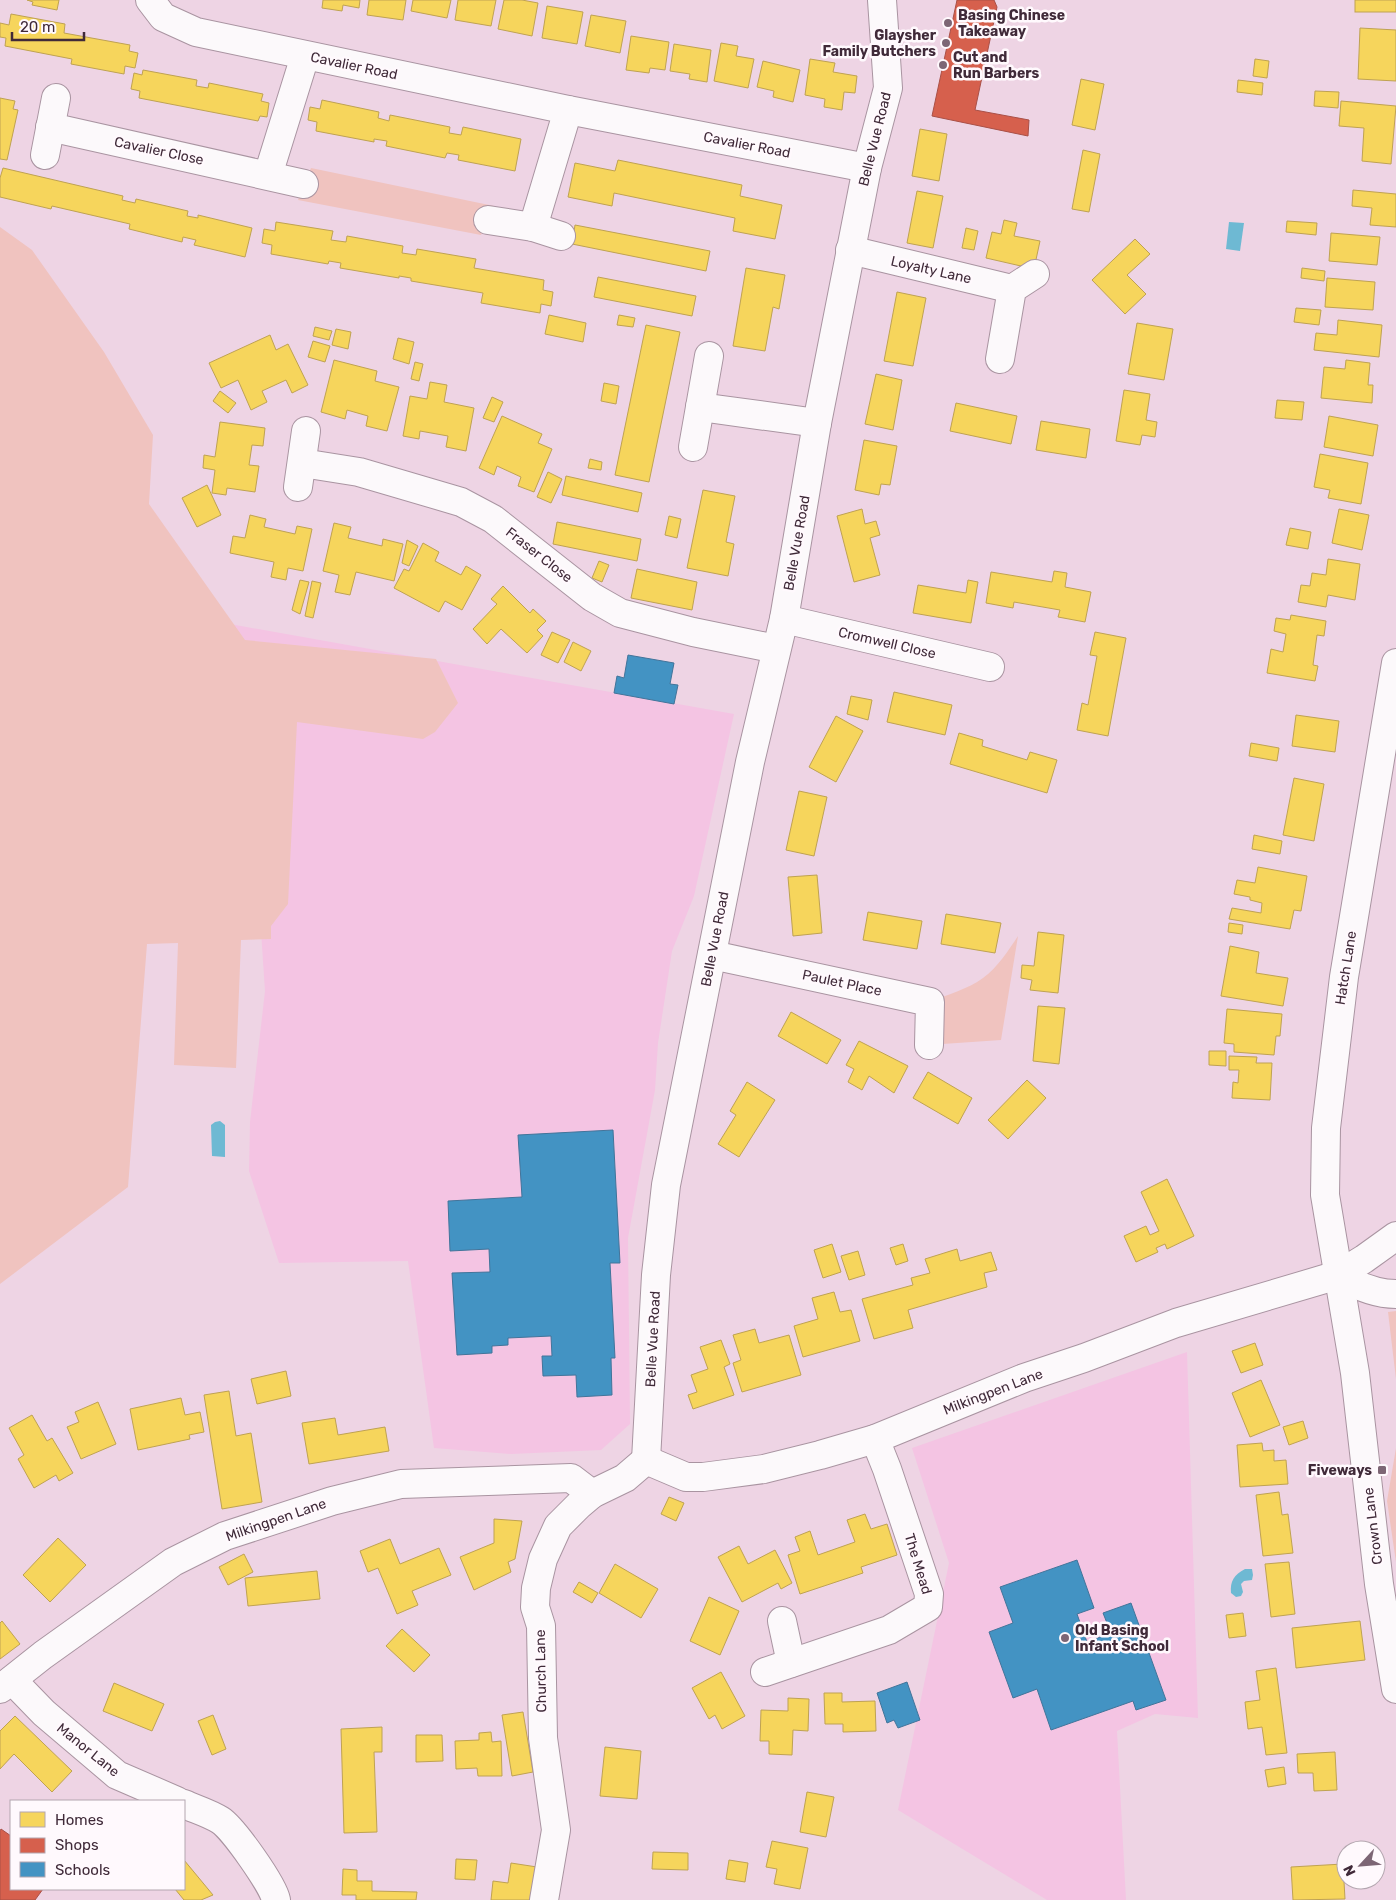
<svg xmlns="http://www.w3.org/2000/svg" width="1396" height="1900" font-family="Rubik,sans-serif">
<rect width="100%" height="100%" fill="#eed4e4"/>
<g fill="#f4c4e3">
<path d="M230 624 734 714 694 896 672 951 658 1043 655 1090 628 1238 630 1424 601 1450 511 1454 434 1448 408 1261 279 1263 249 1171 250 1122 265 991 246 707Z"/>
<path d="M1187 1352 1198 1718 1155 1714 1117 1731 1126 1900H1047L898 1810 949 1563 912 1448Z"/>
</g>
<g fill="#f0c3bf">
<path d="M311 168 494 206 481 235 298 200Z"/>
<path d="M0 227 32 250 104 352 153 435 149 504 245 640 436 659 458 703 435 732 423 739 297 722 288 904 271 926V939L241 940 236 1068 174 1065 178 943 147 944 128 1187 0 1284Z"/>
<path d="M1018 936 1001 1040 928 1045 929 1002C947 995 968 989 983 978 998 967 1008 951 1018 936Z"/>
<path d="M1396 1311V1379L1388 1312Z"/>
<path d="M1396 1448V1562L1387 1501Z"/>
</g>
<g fill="#6eb9d3">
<path d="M1229 222 1244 223 1240 251 1226 249Z"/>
<path d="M220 1121 225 1125V1157L212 1156 211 1125 215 1122Z"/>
<path d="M1245 1569H1252L1253 1575 1252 1580 1244 1581 1241 1584 1243 1592 1241 1596 1236 1597 1231 1593C1230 1581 1234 1575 1245 1569Z"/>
</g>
<g fill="#f6d55c" stroke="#bfa252">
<path d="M27 0H59L57 10 32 5 33 2Z"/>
<path d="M323 0H360L359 8 343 5 342 11 322 8Z"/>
<path d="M369 0H406L403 20 367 15Z"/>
<path d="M413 0H451L447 18 411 11Z"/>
<path d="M458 0H496L491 26 455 20Z"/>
<path d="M504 0H522L538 3 532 36 498 29Z"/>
<rect x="1355" y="0" width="41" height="12"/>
<path d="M547 6 583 12 577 44 542 38Z"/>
<path d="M11 14 65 24 64 33 130 45 129 51 138 53 135 68 125 66 124 74 71 64 72 59 5 46 6 38 0 37V23L9 25Z"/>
<path d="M591 15 626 21 620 53 585 46Z"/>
<path d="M1360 28 1396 30V81L1358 79Z"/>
<path d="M631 36 669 42 665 70 650 68 649 73 626 70Z"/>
<path d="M721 43 738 46 736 56 754 59 748 88 714 81Z"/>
<path d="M674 44 711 50 707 82 689 79 690 74 670 71Z"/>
<path d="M810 59 835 63 833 72 857 76 855 93 844 92 842 110 824 107 825 99 805 95Z"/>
<path d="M1255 59 1269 61 1267 78 1253 76Z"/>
<path d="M763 61 800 70 793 102 773 97 774 91 757 87Z"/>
<path d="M143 70 197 80 196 86 208 88 209 83 263 94 261 101 269 103 267 117 260 116 258 121 139 98 140 91 131 89 134 73 142 75Z"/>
<path d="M1081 79 1104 84 1095 130 1072 125Z"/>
<path d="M1238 80 1263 83 1262 95 1237 92Z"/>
<path d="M1315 91 1339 92 1338 108 1314 106Z"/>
<path d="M0 98 15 101 13 109 18 110 7 160 0 159Z"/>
<path d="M322 100 379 112 378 118 389 121 390 115 450 127 449 133 461 135 463 127 521 139 515 171 458 160 459 155 447 153 445 158 386 146 387 141 374 139V142L316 131 317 122 308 120 310 107 320 109Z"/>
<path d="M1341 101 1396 106 1391 164 1362 161 1364 128 1339 126Z"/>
<path d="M920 129 947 134 939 181 912 176Z"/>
<path d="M1083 150 1100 154 1089 212 1072 209Z"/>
<path d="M618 160 742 185 740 196 782 205 775 239 733 231 735 218 614 193 612 206 568 197 575 163 615 171Z"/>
<path d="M3 168 123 196 122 200 135 203 136 199 188 211 187 216 198 218V215L252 228 245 257 194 245 196 240 183 237 182 242 129 229 130 224 52 206 51 209 0 197V178Z"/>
<path d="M1353 190 1396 194V227L1370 225 1372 208 1352 206Z"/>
<path d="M917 191 943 196 933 248 907 243Z"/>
<path d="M1004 220 1017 223 1014 236 1040 241 1034 269 986 258 992 232 1001 234Z"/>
<path d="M1287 221 1317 223 1316 235 1286 232Z"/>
<path d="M276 222 333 231 331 240 346 242 347 236 403 246 402 253 416 255 417 249 476 259 474 268 544 280 543 290 553 292 551 306 541 304 540 313 481 303 483 293 411 281V278L399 276V278L340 268 341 263 329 261 328 264 271 254 272 245 262 243 264 229 275 231Z"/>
<path d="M575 225 710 251 706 271 572 244Z"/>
<path d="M966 228 978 231 974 250 962 248Z"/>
<path d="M1331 233 1380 237 1377 265 1329 261Z"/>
<path d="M1135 239 1150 254 1127 275 1146 294 1125 314 1092 280Z"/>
<path d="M746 268 785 275 779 309 773 307 765 351 733 346Z"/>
<path d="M1302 268 1325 271 1324 281 1301 278Z"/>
<path d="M598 277 696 296 692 316 594 297Z"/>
<path d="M1327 278 1375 282 1373 310 1325 307Z"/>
<path d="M897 292 926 298 913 366 884 361Z"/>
<path d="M1296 308 1321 310 1319 325 1294 322Z"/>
<path d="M549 315 586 323 583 342 545 334Z"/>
<path d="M619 315 635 318 633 327 617 325Z"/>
<path d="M1338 320 1382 325 1379 357 1314 350 1316 333 1337 335Z"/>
<path d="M1137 323 1173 329 1164 380 1128 374Z"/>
<path d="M646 325 680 332 649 482 615 475Z"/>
<path d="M315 327 332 331 329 340 313 336Z"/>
<path d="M336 329 351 332 348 349 332 345Z"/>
<path d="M270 335 276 350 288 344 308 385 292 393 286 380 262 391 267 402 251 410 238 380 221 388 209 363Z"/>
<path d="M398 338 414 342 409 364 393 359Z"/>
<path d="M313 341 330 346 325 362 308 357Z"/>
<path d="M334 360 377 371 375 381 399 387 387 431 366 426 368 416 347 410 345 419 321 412Z"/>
<path d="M1346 360 1370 363 1368 385H1373L1372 403 1321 398 1324 367 1345 369Z"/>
<path d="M415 362 423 364 419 381 411 379Z"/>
<path d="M876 374 902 380 893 430 865 424Z"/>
<path d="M430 382 447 385 444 402 474 408 466 451 446 447 448 436 420 431 419 439 403 436 410 396 427 399Z"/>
<path d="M604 383 619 386 616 404 601 401Z"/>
<path d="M1124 390 1150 394 1146 420 1157 422 1155 437 1142 435 1140 445 1116 441Z"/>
<path d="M220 391 236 403 228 413 213 401Z"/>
<path d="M492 397 503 402 494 422 483 418Z"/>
<path d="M1277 400 1304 402 1302 420 1275 418Z"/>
<path d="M956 403 1017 416 1011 444 950 431Z"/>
<path d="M502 416 542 434 538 443 552 449 534 492 518 486 521 477 497 466 494 475 479 468Z"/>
<path d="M1329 416 1378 425 1373 456 1324 447Z"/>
<path d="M1041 421 1090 429 1086 458 1036 450Z"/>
<path d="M220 422 265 428 263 446 252 445 249 465 259 466 255 492 227 488 226 495 212 493 215 470 203 468 204 455 215 457Z"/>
<path d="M864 440 897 446 890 485 881 484 879 495 855 490Z"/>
<path d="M1320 454 1368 463 1361 504 1328 498 1330 490 1314 487Z"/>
<path d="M590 459 602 462 601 470 588 468Z"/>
<path d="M548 472 562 479 551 503 537 497Z"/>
<path d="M566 476 642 493 638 512 562 495Z"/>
<path d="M207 485 221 515 197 527 182 498Z"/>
<path d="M703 490 735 496 726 542 734 544 728 576 687 568Z"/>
<path d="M862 509 865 524 876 521 880 535 870 538 880 575 854 582 837 516Z"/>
<path d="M1339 509 1369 515 1362 550 1332 543Z"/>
<path d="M250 515 266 519 264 527 295 534 297 526 312 529 303 571 288 568 286 580 271 577 274 562 230 553 233 536 245 538Z"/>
<path d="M669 516 681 519 677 538 665 535Z"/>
<path d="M557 522 641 539 637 561 553 544Z"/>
<path d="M334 523 351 527 348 538 382 546 383 539 403 544 394 581 356 572 350 595 335 592 339 575 323 571Z"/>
<path d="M1290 528 1311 532 1308 549 1286 545Z"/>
<path d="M407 540 418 546 409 566 402 563Z"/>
<path d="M423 543 439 552 435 561 461 575 466 566 481 575 462 610 445 601 439 612 394 588 404 569 409 571Z"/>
<path d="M1328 559 1360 564 1355 600 1328 595 1326 607 1298 602 1301 585 1310 586 1312 573 1326 575Z"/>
<path d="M599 561 609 565 602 582 592 578Z"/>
<path d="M637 569 697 582 692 610 631 598Z"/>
<path d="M1054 571 1067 573 1065 587 1091 592 1085 622 1058 617 1060 610 1014 602 1013 608 986 603 991 572 1052 582Z"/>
<path d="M300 580 309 582 300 614 292 610Z"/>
<path d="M968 580 978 582 971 623 913 613 918 585 966 593Z"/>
<path d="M312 581 321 583 313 618 305 616Z"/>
<path d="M503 586 530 613 533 609 546 621 537 630 543 636 527 653 501 629 487 644 473 629 497 604 491 599Z"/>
<path d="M1291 615 1326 621 1324 636 1317 635 1313 665 1318 666 1315 681 1267 673 1271 649 1283 652 1286 634 1274 631 1276 618 1290 620Z"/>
<path d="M552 632 570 640 558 663 541 655Z"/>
<path d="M1095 632 1126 638 1108 736 1077 730 1082 703 1088 705 1097 656 1090 655Z"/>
<path d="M573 642 591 651 581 671 564 662Z"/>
<path d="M894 692 952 705 945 735 887 722Z"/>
<path d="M851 696 872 700 868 720 847 714Z"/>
<path d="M1296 715 1339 721 1335 752 1292 746Z"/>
<path d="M836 716 863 731 836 782 809 767Z"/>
<path d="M959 733 983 740 982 746 1027 760 1030 752 1057 760 1047 793 950 764Z"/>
<path d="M1251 743 1279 748 1277 761 1249 756Z"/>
<path d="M1294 778 1324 784 1314 841 1283 835Z"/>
<path d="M799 791 827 797 814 856 786 850Z"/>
<path d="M1254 835 1282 841 1280 854 1252 849Z"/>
<path d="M1258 867 1307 876 1301 911 1294 910 1290 929 1229 919 1232 908 1261 913 1262 903 1250 900V897L1234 894 1237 880 1255 883Z"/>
<path d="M817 875 822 933 793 936 788 877Z"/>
<path d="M868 912 922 921 917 949 863 940Z"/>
<path d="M946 914 1001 923 995 953 941 944Z"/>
<path d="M1229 923 1243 925 1242 934 1228 932Z"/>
<path d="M1038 932 1064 935 1058 993 1030 990 1032 980 1021 978 1022 965 1034 966Z"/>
<path d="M1230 946 1259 952 1256 973 1288 978 1283 1006 1221 996Z"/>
<path d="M1038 1006 1065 1008 1059 1064 1033 1061Z"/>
<path d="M1227 1009 1282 1014 1280 1036H1276L1274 1055 1234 1052V1044L1224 1043Z"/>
<path d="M791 1012 841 1040 827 1064 778 1036Z"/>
<path d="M859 1041 908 1066 894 1093 869 1076 862 1090 848 1082 854 1069 846 1065Z"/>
<path d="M1209 1051H1226V1066L1209 1065Z"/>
<path d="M1229 1056 1257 1057 1256 1063H1272L1270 1100 1232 1098 1233 1082 1238 1083 1239 1070H1229Z"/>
<path d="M928 1072 972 1098 958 1124 913 1098Z"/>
<path d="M1027 1080 1046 1098 1008 1139 988 1120Z"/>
<path d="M747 1082 775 1100 739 1157 718 1144 736 1115 730 1111Z"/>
<path d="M1167 1179 1194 1236 1167 1249 1165 1244 1156 1248 1158 1252 1136 1262 1124 1236 1146 1226 1150 1235 1159 1231 1141 1192Z"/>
<path d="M832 1244 841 1272 823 1278 814 1250Z"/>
<path d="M903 1244 908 1261 896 1265 890 1248Z"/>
<path d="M957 1249 960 1261 991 1252 997 1270 984 1273 987 1287 908 1310 913 1328 874 1339 862 1299 913 1285 911 1278 930 1273 925 1259Z"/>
<path d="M858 1251 865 1275 849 1280 841 1256Z"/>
<path d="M834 1292 840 1312 851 1310 860 1341 803 1357 794 1326 818 1319 812 1298Z"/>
<path d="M755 1329 759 1343 789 1335 801 1375 742 1392 733 1363 741 1360 733 1335Z"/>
<path d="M721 1340 730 1364 724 1367 734 1395 693 1409 688 1395 697 1392 691 1375 708 1369 700 1347Z"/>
<path d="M1255 1343 1263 1365 1241 1373 1232 1351Z"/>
<path d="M286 1371 291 1396 257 1404 251 1379Z"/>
<path d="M1261 1380 1280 1425 1250 1437 1232 1393Z"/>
<path d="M229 1391 236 1436 251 1433 262 1502 222 1509 204 1395Z"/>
<path d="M181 1398 185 1415 200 1412 204 1432 189 1435 190 1439 138 1450 130 1409Z"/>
<path d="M98 1402 116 1444 81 1459 67 1427 79 1422 75 1412Z"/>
<path d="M32 1415 47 1441 52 1438 73 1473 59 1481 56 1475 34 1488 18 1459 24 1455 9 1428Z"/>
<path d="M335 1418 338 1435 385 1427 389 1451 309 1464 302 1423Z"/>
<path d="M1303 1421 1308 1438 1289 1445 1283 1427Z"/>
<path d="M1262 1443 1263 1451 1274 1450V1461L1286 1460 1288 1484 1240 1487 1237 1445Z"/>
<path d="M1279 1492 1282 1515 1288 1514 1293 1553 1263 1556 1256 1495Z"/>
<path d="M669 1497 684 1503 676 1521 661 1514Z"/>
<path d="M865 1514 871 1529 887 1524 897 1555 861 1567 863 1573 800 1594 788 1555 800 1551 795 1537 810 1531 818 1555 855 1542 847 1520Z"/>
<path d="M494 1519 522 1521 515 1559 508 1562 511 1572 474 1590 460 1557 494 1543Z"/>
<path d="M58 1538 86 1565 50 1602 23 1575Z"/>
<path d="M390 1539 400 1564 439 1548 451 1575 412 1591 418 1605 397 1614 378 1568 368 1572 360 1551Z"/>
<path d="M739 1546 748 1564 775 1550 792 1583 781 1589 778 1583 742 1602 718 1557Z"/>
<path d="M244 1554 253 1572 228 1585 219 1567Z"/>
<path d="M1289 1562 1295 1614 1271 1617 1265 1564Z"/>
<path d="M615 1564 658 1589 641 1618 599 1593Z"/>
<path d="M317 1571 320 1599 248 1606 245 1578Z"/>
<path d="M579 1582 598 1593 592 1603 573 1592Z"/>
<path d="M709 1597 739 1611 720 1655 690 1641Z"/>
<path d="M1243 1613 1246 1636 1229 1638 1226 1615Z"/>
<path d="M2 1621 20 1644 0 1659V1623Z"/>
<path d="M1360 1621 1365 1660 1296 1668 1292 1628Z"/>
<path d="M402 1629 430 1655 414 1672 386 1646Z"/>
<path d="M1276 1668 1287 1753 1266 1755 1262 1727 1248 1729 1245 1702 1260 1700 1256 1671Z"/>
<path d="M721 1672 745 1716 722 1729 715 1715 709 1719 692 1688Z"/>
<path d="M114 1683 164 1704 152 1731 103 1711Z"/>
<path d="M824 1693H842V1702L875 1701 876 1731 843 1732V1724H825Z"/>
<path d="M788 1698 809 1699 808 1731 793 1730 792 1755 769 1754V1741H760L761 1710 788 1711Z"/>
<path d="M523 1712 533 1772 512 1776 502 1715Z"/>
<path d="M213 1715 226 1749 212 1755 198 1721Z"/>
<path d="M15 1716 72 1771 52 1792 14 1754 0 1769V1731Z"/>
<path d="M382 1727V1752H374L377 1832 344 1833 341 1729Z"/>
<path d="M491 1732 492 1742 501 1741 502 1776H478L477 1768 456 1769 455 1741 479 1740V1733Z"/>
<path d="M416 1735H442L443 1761 416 1762Z"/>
<path d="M605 1747 641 1751 637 1799 600 1796Z"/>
<path d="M1335 1752 1337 1790 1314 1791 1313 1773H1298L1297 1754Z"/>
<path d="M1284 1767 1286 1784 1268 1787 1265 1770Z"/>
<path d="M807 1792 834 1797 826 1837 800 1832Z"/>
<path d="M772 1841 808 1848 800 1889 774 1884 777 1869 766 1867Z"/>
<path d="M653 1852 688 1853V1870L652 1869Z"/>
<path d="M456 1859 477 1860 475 1880 455 1879Z"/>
<path d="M184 1860 213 1895 201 1900H184L175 1889H184Z"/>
<path d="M729 1860 748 1863 745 1882 726 1879Z"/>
<path d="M511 1863 537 1867 533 1900H491L493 1881 508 1883Z"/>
<path d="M1343 1864 1345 1899 1293 1900 1291 1867Z"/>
<path d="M343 1869 357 1870V1881H372V1891L417 1892 416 1900H356V1895H342Z"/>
</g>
<g fill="#d6604d" stroke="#a95047">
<path d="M957 0H994L997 7 975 110 1029 120 1028 136 932 116Z"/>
<path d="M1 1829 11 1836V1889H43L35 1900H0V1831Z"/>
</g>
<g fill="#4393c3" stroke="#42749a">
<path d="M628 655 674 663 670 684 678 685 674 704 614 693 617 676 624 678Z"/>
<path d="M613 1130 620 1263H610L615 1358H611L612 1395 577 1397 576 1375 543 1376 542 1356H552L551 1336 508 1338V1345L492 1346V1353L457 1355 452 1273 490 1272 489 1249 450 1251 448 1201 522 1197 518 1135Z"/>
<path d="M1077 1560 1094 1608 1077 1614 1087 1642 1111 1633 1103 1613 1131 1603 1166 1700 1136 1710 1133 1701 1051 1730 1037 1689 1013 1698 989 1632 1013 1623 1000 1587Z"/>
<path d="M907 1682 920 1720 898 1728 894 1720 887 1723 877 1693Z"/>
</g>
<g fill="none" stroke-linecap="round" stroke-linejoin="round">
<defs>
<g id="minor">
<path d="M150 0 163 17 196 32 568 110 867 168"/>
<path d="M50 127 304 184"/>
<path d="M45 155 56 98"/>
<path d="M268 175 305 56"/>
<path d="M488 220 533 227 561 236"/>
<path d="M533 227 568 110"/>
<path d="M850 250 1012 289"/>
<path d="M1000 359 1012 289 1035 274"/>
<path d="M700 407 817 423"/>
<path d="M693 447 709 356"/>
<path d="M302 463 359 472 461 502 493 519 592 597 620 613 693 632 776 649"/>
<path d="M298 487 306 431"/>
<path d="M784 619 990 667"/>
<path d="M1396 663 1344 977 1326 1128 1325 1195 1355 1373 1379 1584 1396 1689"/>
<path d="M712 955 930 1002 929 1045"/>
<path d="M1338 1275C1355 1285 1376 1294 1396 1294"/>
<path d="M646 1460 656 1275 666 1185 750 762 784 619 817 423 867 168 888 88 882 0"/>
<path d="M646 1460 686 1477H703L764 1469 820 1455 875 1439 1024 1378 1084 1358 1176 1323 1338 1275 1364 1259 1396 1236"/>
<path d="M782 1621 791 1663"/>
<path d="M765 1672 889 1630 928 1607 929 1594 887 1469 875 1439"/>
<path d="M12 1680 44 1713 117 1775 177 1801"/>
<path d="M0 1689 43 1655 173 1562 225 1536 332 1501 401 1484 571 1478 592 1494"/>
<path d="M184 1804C195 1809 209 1813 220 1820 233 1828 273 1885 276 1900"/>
<path d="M544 1900 556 1830 543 1738 541 1626 535 1607 536 1588 543 1559 558 1526 579 1505 592 1494 625 1478 646 1460"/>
</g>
</defs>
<use href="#minor" stroke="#a994a1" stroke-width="30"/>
<use href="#minor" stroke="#fcf9fb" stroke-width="28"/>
</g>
<g fill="#7d6675" stroke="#fff9fd" stroke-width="2">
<circle cx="948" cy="23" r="5"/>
<circle cx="946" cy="43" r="5"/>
<circle cx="943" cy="65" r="5"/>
<rect x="1377" y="1465" width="10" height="10" rx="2.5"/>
<circle cx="1065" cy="1638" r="5"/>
</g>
<g text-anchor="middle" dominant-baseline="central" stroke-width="5" stroke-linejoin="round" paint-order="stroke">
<g font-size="14" font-weight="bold" fill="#402a39" stroke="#fff9fd" text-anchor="start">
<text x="958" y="15">Basing Chinese<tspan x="958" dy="16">Takeaway</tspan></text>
<text x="936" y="35" text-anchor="end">Glaysher<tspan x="936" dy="16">Family Butchers</tspan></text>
<text x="953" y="57">Cut and<tspan x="953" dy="16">Run Barbers</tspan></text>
<text x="1372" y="1470" text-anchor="end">Fiveways</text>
<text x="1075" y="1630">Old Basing<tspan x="1075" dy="16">Infant School</tspan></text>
</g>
<g font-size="14" fill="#402a39" stroke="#fff9fd">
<text transform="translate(354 66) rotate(12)">Cavalier Road</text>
<text transform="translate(875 139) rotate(-76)">Belle Vue Road</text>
<text transform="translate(747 145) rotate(11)">Cavalier Road</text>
<text transform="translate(159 151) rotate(12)">Cavalier Close</text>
<text transform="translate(931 270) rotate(13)">Loyalty Lane</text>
<text transform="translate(797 543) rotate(-80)">Belle Vue Road</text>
<text transform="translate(539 555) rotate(38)">Fraser Close</text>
<text transform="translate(887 643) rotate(13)">Cromwell Close</text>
<text transform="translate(715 939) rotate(-79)">Belle Vue Road</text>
<text transform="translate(1346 968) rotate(-81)">Hatch Lane</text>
<text transform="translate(842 983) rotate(12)">Paulet Place</text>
<text transform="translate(653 1339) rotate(-87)">Belle Vue Road</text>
<text transform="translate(993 1392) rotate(-21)">Milkingpen Lane</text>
<text transform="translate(276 1520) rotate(-19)">Milkingpen Lane</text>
<text transform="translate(1373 1526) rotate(-97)">Crown Lane</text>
<text transform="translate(918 1564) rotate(73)">The Mead</text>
<text transform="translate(541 1671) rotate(-91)">Church Lane</text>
<text transform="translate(88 1750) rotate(39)">Manor Lane</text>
</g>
</g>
<rect x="10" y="1800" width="175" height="90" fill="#fff9fd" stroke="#b3a6af"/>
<rect x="20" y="1812" width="25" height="15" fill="#f6d55c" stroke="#b3a6af"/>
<text x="55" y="1825" font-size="15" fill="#402a39">Homes</text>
<rect x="20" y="1838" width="25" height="15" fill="#d6604d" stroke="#b3a6af"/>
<text x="55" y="1850" font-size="15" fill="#402a39">Shops</text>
<rect x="20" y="1862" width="25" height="15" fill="#4393c3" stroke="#b3a6af"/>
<text x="55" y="1875" font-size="15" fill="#402a39">Schools</text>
<g transform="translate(1361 1865) rotate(244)"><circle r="24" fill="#fff9fd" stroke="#b3a6af"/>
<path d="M0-4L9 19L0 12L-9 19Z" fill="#7d6675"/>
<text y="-8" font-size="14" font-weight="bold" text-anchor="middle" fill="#402a39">N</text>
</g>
<path d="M12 32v8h72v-8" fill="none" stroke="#402a39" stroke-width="2.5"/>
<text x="20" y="32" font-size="15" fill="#402a39" stroke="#fff9fd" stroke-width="4" paint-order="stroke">20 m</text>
</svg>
